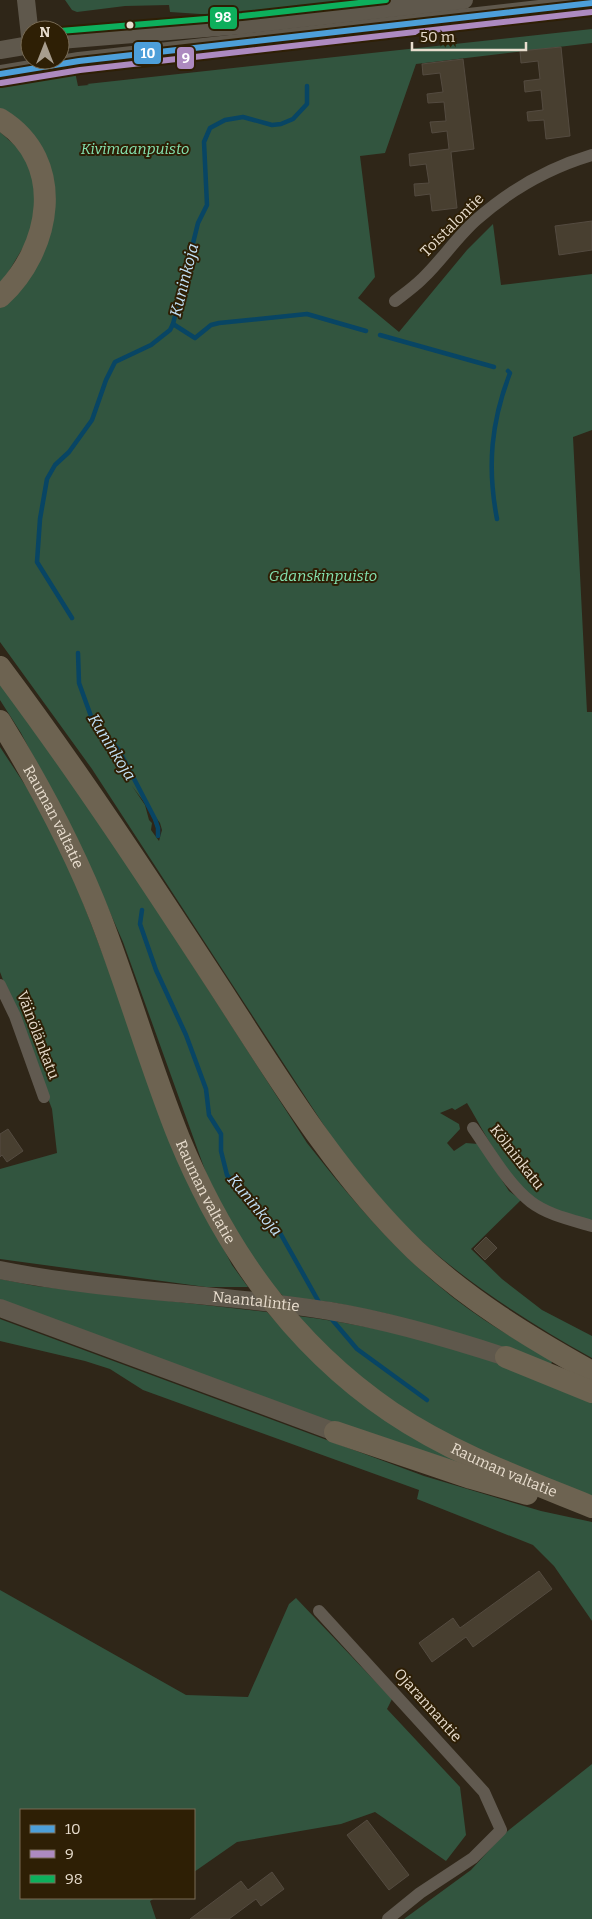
<svg xmlns="http://www.w3.org/2000/svg" width="592" height="1919" font-family="Bitter,serif">
<rect width="100%" height="100%" fill="#2f2618"/>
<g fill="#32553f" fill-rule="evenodd">
<path d="M65 0H413L246 17 170 12 169 5 125 6 77 12 72 10Z"/>
<path d="M592 29V43L416 64 385 153 360 156 375 277 358 298 399 332 467 250 493 224 501 285 592 274V430L573 437 587 712H592V1220C573 1216 553 1213 537 1201 508 1181 485 1133 467 1103L455 1110 452 1108 440 1113 459 1124 460 1129 447 1143 454 1151 466 1143 478 1144 509 1191 521 1200 471 1249 502 1279 542 1310 592 1336V1358C534 1326 478 1290 428 1247 394 1218 367 1181 338 1147L92 769 0 642V305L52 204 0 112V85L75 72 78 86 89 85 87 84ZM132 786 160 823 162 830 159 841 151 830 152 823 149 820 145 805Z"/>
<path d="M0 132 20 150 30 166 37 200 31 234 0 286Z"/>
<path d="M0 682 103 826 307 1143C348 1195 392 1248 444 1290 477 1318 515 1339 552 1361L551 1365 388 1314 336 1303 283 1296 257 1269 210 1184 123 942 86 858 21 733 0 700Z"/>
<path d="M0 747 27 788 66 858 192 1188 232 1265 248 1287H206L0 1259V1169L57 1153 52 1109 0 972Z"/>
<path d="M0 1279 36 1286 267 1312 309 1357 474 1468 419 1455 0 1300Z"/>
<path d="M290 1315C357 1323 428 1338 492 1360 526 1371 559 1386 592 1400V1496L483 1456 372 1389Z"/>
<path d="M0 1319 424 1476 541 1511 592 1522V1621L554 1566 533 1545 417 1499 419 1490 143 1390 110 1369 85 1361 0 1341Z"/>
<path d="M0 1590 186 1695 248 1697 289 1604 296 1598 392 1699 387 1709 460 1787 466 1835 446 1861 375 1812 341 1824 237 1842 194 1872V1810H21V1898H155L150 1901 156 1919H0Z"/>
<path d="M592 1764V1919H404L471 1870 504 1834Z"/>
</g>
<g fill="none" stroke-linecap="round" stroke-linejoin="round">
<g stroke="#084564" stroke-width="4.5">
<path d="M173 324 195 338 211 325 219 323 307 314 366 331"/>
<path d="M380 335 494 367"/>
<path d="M497 519C487 467 491 422 510 373L508 371"/>
<path d="M72 618 37 562 40 519 47 479 55 465 69 452 92 420 106 380 115 362 151 345 170 330 173 324 198 223 207 205 204 142 210 128 225 120 243 117 272 125 281 124 293 119 307 104V86"/>
<path d="M78 653 79 683 92 719 119 750 155 819 158 828V836"/>
<path d="M142 910 140 924 156 970 186 1035 206 1089 209 1115 221 1134V1151L227 1175 250 1204 272 1222 279 1231 320 1304"/>
<path d="M329 1316 357 1349 427 1400"/>
</g>
</g>
<g fill="#483f30" stroke="#544b40">
<path d="M561 47 570 136 546 139 544 120 528 121 527 112 543 110 541 90 525 92 524 81 540 79 538 61 521 63 520 51Z"/>
<path d="M463 59 474 149 451 152 457 208 432 211 430 194 415 196 414 184 429 183 426 164 410 166 409 154 449 149 447 131 432 133 430 122 446 121 444 102 428 103 427 94 443 92 440 73 423 75 422 64Z"/>
<path d="M592 221V250L559 255 555 226Z"/>
<path d="M8 1129 23 1151 7 1162 2 1155 0 1157V1134Z"/>
<path d="M486 1237 497 1248 485 1260 474 1249Z"/>
<path d="M539 1571 552 1589 473 1647 466 1637 432 1662 419 1643 453 1618 460 1628Z"/>
<path d="M367 1820 409 1875 389 1890 347 1835Z"/>
<path d="M272 1872 284 1889 261 1906 256 1899 229 1919H190L241 1881 248 1890Z"/>
</g>
<g fill="none" stroke-linecap="round" stroke-linejoin="round">
<g stroke="#615a50" stroke-width="12">
<path d="M395 301C404 294 414 287 422 279 441 261 456 238 476 220 511 189 548 168 592 155"/>
<path d="M0 985 15 1016 44 1097"/>
<path d="M473 1128C490 1152 507 1183 531 1202 548 1215 572 1220 592 1226"/>
<path d="M319 1611 484 1792 501 1830 473 1858 420 1893 388 1919"/>
</g>
<g stroke="#5f584c" stroke-width="18">
<path d="M26 0 30 36"/>
<path d="M60 40 243 25 464 0"/>
<path d="M0 50 30 45"/>
<path d="M0 74 79 61 592 3"/>
<path id="s1" d="M0 1270C109 1292 221 1293 330 1311 390 1321 448 1338 506 1357"/>
<path d="M0 1308 335 1432"/>
</g>
<g stroke="#6d6351" stroke-width="22">
<path d="M0 119C68 161 51 250 0 297"/>
<path d="M0 667C78 771 149 879 220 988 279 1079 336 1174 415 1250 468 1300 529 1337 592 1372"/>
<path id="s2" d="M0 721C39 784 74 849 101 919 129 991 150 1066 179 1138 225 1249 291 1344 391 1412 453 1454 523 1479 592 1507"/>
<path d="M506 1357 592 1392"/>
<path d="M335 1432 471 1478 527 1494"/>
</g>
<defs>
<path id="bus-1" d="M0 74 79 61 592 3"/>
<path id="bus-2" d="M1 83 80 70 592 12"/>
<path id="bus-3" d="M60 31 242 16 386 0"/>
</defs>
<use href="#bus-1" stroke="#2e1f05" stroke-width="10"/>
<use href="#bus-2" stroke="#2e1f05" stroke-width="10"/>
<use href="#bus-3" stroke="#2e1f05" stroke-width="10"/>
<use href="#bus-1" stroke="#4d9fd9" stroke-width="6"/>
<use href="#bus-2" stroke="#ad8ac0" stroke-width="6"/>
<use href="#bus-3" stroke="#0daf5c" stroke-width="6"/>
</g>
<circle fill="#e8ddce" stroke="#2e1f05" stroke-width="2" cx="130" cy="25" r="4.5"/>
<g text-anchor="middle" dominant-baseline="central" stroke-width="4" stroke-linejoin="round" paint-order="stroke">
<g font-size="15" font-style="italic" fill="#85e3b1" stroke="#2e1f05">
<text x="135" y="149">Kivimaanpuisto</text>
<text x="323" y="576">Gdanskinpuisto</text>
</g>
<g font-size="15" fill="#e8ddce" stroke="#2e1f05">
<text transform="translate(452 225) rotate(-45)">Toistalontie</text>
<text stroke="none"><textPath href="#s2" startOffset="110">Rauman valtatie</textPath></text>
<text transform="translate(38 1035) rotate(69)">Väinölänkatu</text>
<text transform="translate(517 1157) rotate(52)">Kölninkatu</text>
<text stroke="none"><textPath href="#s2" startOffset="515">Rauman valtatie</textPath></text>
<text stroke="none"><textPath href="#s1" startOffset="258">Naantalintie</textPath></text>
<text stroke="none"><textPath href="#s2" startOffset="934">Rauman valtatie</textPath></text>
<text transform="translate(428 1705) rotate(48)">Ojarannantie</text>
</g>
<g font-size="16" font-style="italic" fill="#c3e2f9" stroke="#2e1f05">
<text transform="translate(184 280) rotate(-76)">Kuninkoja</text>
<text transform="translate(112 747) rotate(58)">Kuninkoja</text>
<text transform="translate(255 1205) rotate(50)">Kuninkoja</text>
</g>
</g>
<g stroke="#2e1f05" stroke-width="2">
<rect x="209" y="6" width="29" height="24" rx="5" fill="#0daf5c"/>
<rect x="133" y="41" width="29" height="24" rx="5" fill="#4d9fd9"/>
<rect x="176" y="46" width="19" height="24" rx="5" fill="#ad8ac0"/>
</g>
<g font-size="14" text-anchor="middle" font-weight="bold" fill="#fff">
<text x="223" y="22">98</text>
<text x="148" y="58">10</text>
<text x="186" y="63">9</text>
</g>
<rect x="20" y="1809" width="175" height="90" fill="#2e1f05" stroke="#786b55"/>
<rect x="30" y="1825" width="25" height="8" fill="#4d9fd9" stroke="#786b55"/>
<text x="65" y="1834" font-size="15" fill="#e8ddce">10</text>
<rect x="30" y="1850" width="25" height="8" fill="#ad8ac0" stroke="#786b55"/>
<text x="65" y="1859" font-size="15" fill="#e8ddce">9</text>
<rect x="30" y="1875" width="25" height="8" fill="#0daf5c" stroke="#786b55"/>
<text x="65" y="1884" font-size="15" fill="#e8ddce">98</text>
<g transform="translate(45 45)"><circle r="24" fill="#2e1f05" stroke="#786b55"/>
<path d="M0-4L9 19L0 12L-9 19Z" fill="#a79d8e"/>
<text y="-8" font-size="14" font-weight="bold" text-anchor="middle" fill="#e8ddce">N</text>
</g>
<path d="M412 42v8h114v-8" fill="none" stroke="#e8ddce" stroke-width="2.5"/>
<text x="420" y="42" font-size="15" fill="#e8ddce" stroke="#2e1f05" stroke-width="4" paint-order="stroke">50 m</text>
</svg>
